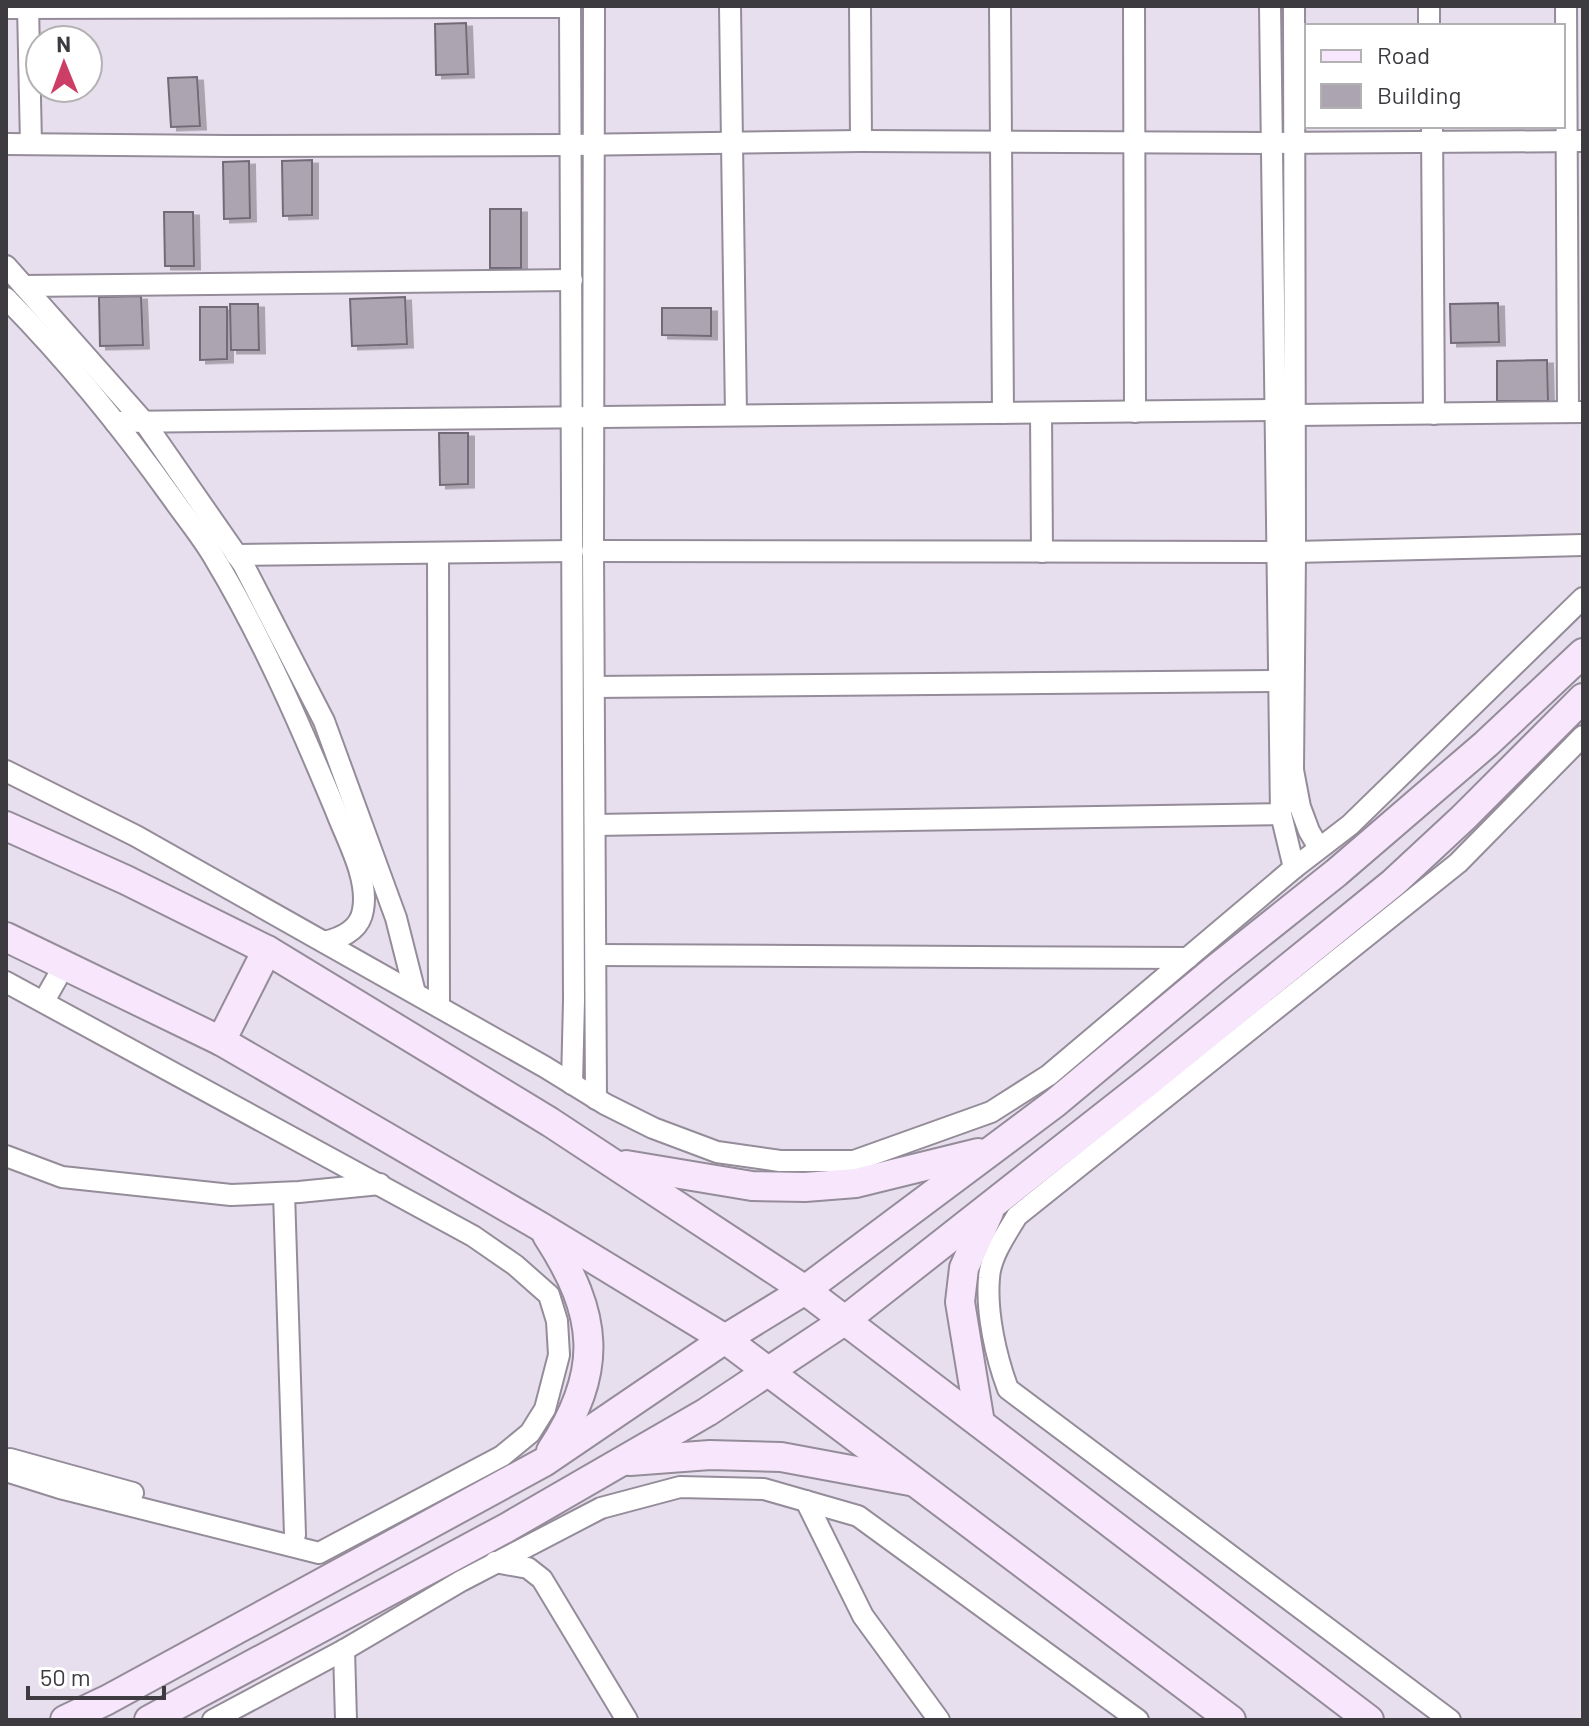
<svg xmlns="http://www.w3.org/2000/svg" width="1589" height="1726" font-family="Barlow,sans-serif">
<defs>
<filter id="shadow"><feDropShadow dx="6" dy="3.5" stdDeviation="0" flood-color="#0004"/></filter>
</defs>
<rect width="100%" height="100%" fill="#e8dfee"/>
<g fill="#ada4b2" stroke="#736b78" stroke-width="2" filter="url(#shadow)">
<path d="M466 23 468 74 436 75 435 24Z"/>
<path d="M197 77 200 126 171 127 168 78Z"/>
<path d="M312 160V215L283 216 282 161Z"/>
<path d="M249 161 250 218 224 219 223 162Z"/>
<rect x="490" y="209" width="31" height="59"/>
<path d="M164 212H193L194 266H165Z"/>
<path d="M141 296 143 345 100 346 99 297Z"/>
<path d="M405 297 407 344 352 346 350 299Z"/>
<path d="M1498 303 1499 342 1451 343 1450 304Z"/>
<path d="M230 304H258L259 350H231Z"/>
<path d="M200 307H227V359L200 360Z"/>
<path d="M662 308H711V336L662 335Z"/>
<path d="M1547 360 1548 401H1497V361Z"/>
<path d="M439 433H468V484L440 485Z"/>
</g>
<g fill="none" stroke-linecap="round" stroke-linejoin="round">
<defs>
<g id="street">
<path d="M28 6 31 144"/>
<path d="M570 6 574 1000 572 1084"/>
<path d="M594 6 593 551 596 1099"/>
<path d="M730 6 736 415"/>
<path d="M860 6 861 141"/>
<path d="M1000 6 1003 413"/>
<path d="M1134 6 1135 412"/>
<path d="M1270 6 1281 814 1294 868"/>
<path d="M1294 6 1295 552 1293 770 1300 807 1309 831 1319 848"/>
<path d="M1429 6V26"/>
<path d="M1566 6 1568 412"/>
<path d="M6 8 570 7"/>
<path d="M1432 126 1434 414"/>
<path d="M6 144 227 146 570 145 861 141 1270 143 1583 141"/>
<path d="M6 266 145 423 243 564 324 721 396 918 415 993"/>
<path d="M24 286 572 280"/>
<path d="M6 298C67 360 123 429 173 499 187 519 203 538 215 559 262 637 301 727 336 811 347 840 369 878 363 910 360 930 342 938 324 942"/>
<path d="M1041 413 1042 552"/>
<path d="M1294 415 1583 412"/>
<path d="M115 422 1274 410"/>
<path d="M593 551 1295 552 1583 545"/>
<path d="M438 553 439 1007"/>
<path d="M236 555 573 551"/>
<path d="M594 687 1278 681"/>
<path d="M6 771 136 836 545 1067 605 1104 653 1128 717 1152 780 1161H854L991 1112 1049 1075 1294 868 1350 825 1583 598"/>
<path d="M595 825 1281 814"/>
<path d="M596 955 1188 958"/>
<path d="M6 982 473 1236 515 1265 549 1295 557 1321 559 1355 545 1409 530 1433 502 1456 319 1553 60 1488 6 1471"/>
<path d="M44 1001 65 964"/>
<path d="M6 1156 62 1177 231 1195 299 1192 380 1184"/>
<path d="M284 1193 295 1535"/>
<path d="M10 1459 133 1493"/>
<path d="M806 1501 863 1616 939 1720"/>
<path d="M495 1562 528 1568 542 1579 627 1720"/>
<path d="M344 1650 346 1720"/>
<path d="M213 1720 344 1650 461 1581 601 1508 680 1487 764 1489 858 1516 1138 1720"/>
<path d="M1450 1720 1008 1389C996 1357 986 1313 989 1278 990 1257 1006 1234 1017 1216L1458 863 1583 736"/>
</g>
<g id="secondary">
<path d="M6 826 126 880 267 950 550 1122 805 1290 1369 1720"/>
<path d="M6 937 221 1041 541 1227 725 1339 1231 1720"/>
<path d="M221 1041 267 950"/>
<path d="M626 1165 752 1186 805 1187 856 1183 978 1153"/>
<path d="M547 1235C599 1315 604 1371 551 1451"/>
<path d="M980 1423 960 1302 964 1268 989 1212"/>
<path d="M630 1461 710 1455 781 1457 910 1481"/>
<path d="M65 1720 107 1700 544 1462 725 1339 805 1290 1055 1103 1217 968 1336 873 1486 744 1583 653"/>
<path d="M149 1720 508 1527 707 1412 844 1321 1149 1081 1393 883 1463 818 1583 698"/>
</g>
</defs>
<use href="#street" stroke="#948c99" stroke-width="24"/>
<use href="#secondary" stroke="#948c99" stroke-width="32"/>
<use href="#street" stroke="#fff" stroke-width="20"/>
<use href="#secondary" stroke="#f8e6fc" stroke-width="28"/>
</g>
<rect width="1589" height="1726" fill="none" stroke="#3e3b40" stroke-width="16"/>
<rect x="1305" y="24" width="260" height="104" fill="#ffffff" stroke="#b2b1b3" stroke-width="2"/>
<rect x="1321" y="50" width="40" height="12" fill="#f8e6fc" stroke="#b2b1b3" stroke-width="2"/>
<text x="1377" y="64" font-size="24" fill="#3e3b40">Road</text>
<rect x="1321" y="84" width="40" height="24" fill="#ada4b2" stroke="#b2b1b3" stroke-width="2"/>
<text x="1377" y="104" font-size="24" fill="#3e3b40">Building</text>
<g transform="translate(64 64) rotate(359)"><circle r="38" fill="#ffffff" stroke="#b2b1b3" stroke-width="2"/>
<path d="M0-6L14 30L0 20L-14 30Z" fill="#cd3e66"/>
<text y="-12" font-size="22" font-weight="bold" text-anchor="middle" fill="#3e3b40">N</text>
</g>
<path d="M28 1686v12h136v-12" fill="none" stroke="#3e3b40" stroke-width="4"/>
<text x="40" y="1686" font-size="24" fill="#3e3b40" stroke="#ffffff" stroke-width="6" paint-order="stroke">50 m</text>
</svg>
